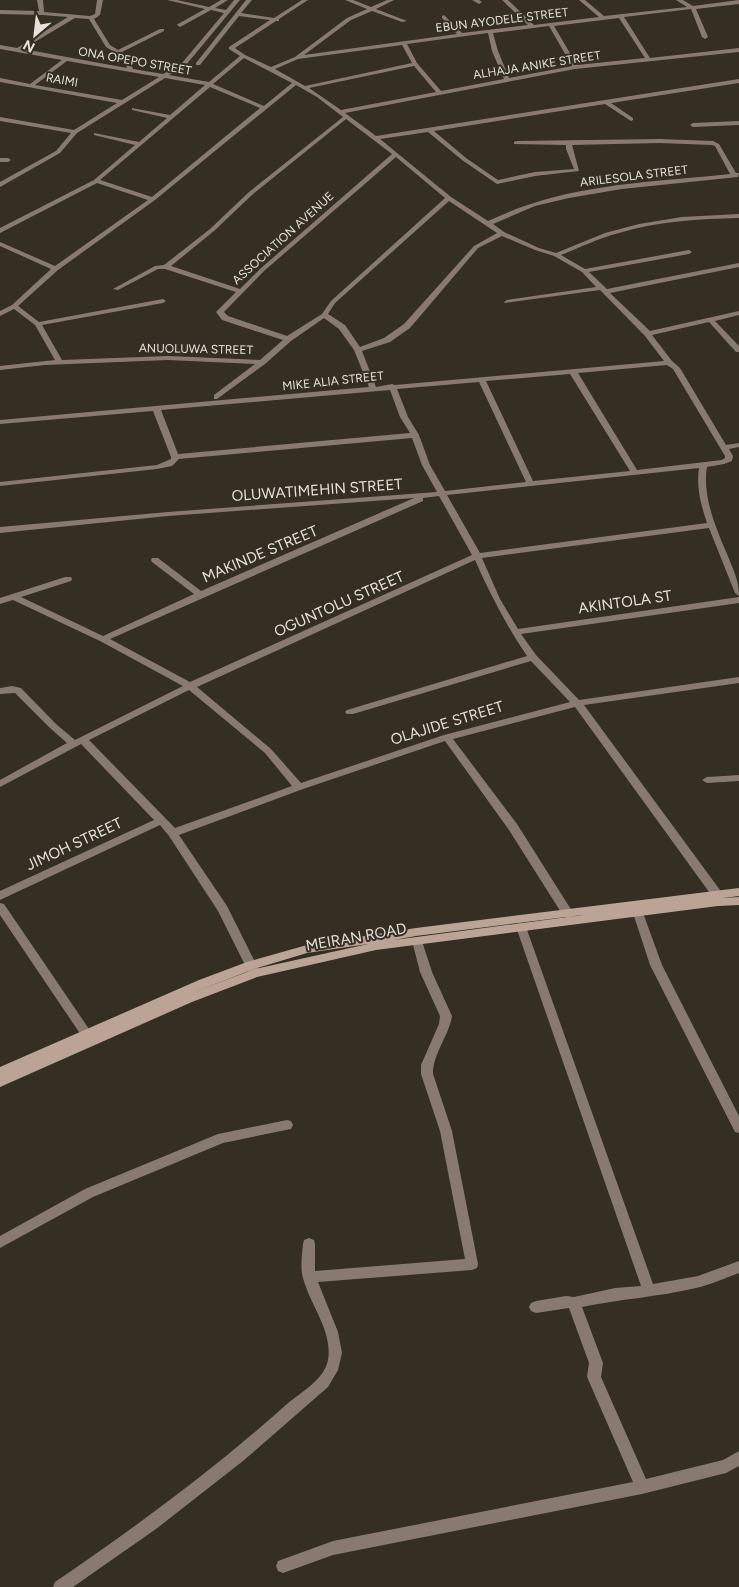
<svg xmlns="http://www.w3.org/2000/svg" width="739" height="1587" font-family="Figtree,sans-serif">
<rect width="100%" height="100%" fill="#342e23"/>
<g fill="none" stroke-linecap="round" stroke-linejoin="round">
<g fill="#887a71" fill-rule="evenodd">
<path d="M37 0H43L44 12 90 16 95 14 97 0H103L100 15 94 19 110 45 118 50 160 29H164V31L122 52 129 57 133 69 163 74 182 63 224 13 211 10 180 27 177 25 178 24 205 9 167 0H177L209 7 221 0H228L215 8 226 10 234 0H240L186 65 169 75 209 82 240 56 229 49V47L270 20 239 16 200 65H196V63L246 0H252L241 13 274 18 302 0H308L279 19V21H276L235 48 245 55 271 67 295 57 347 18 367 9 345 0H353L371 7 387 0H394L376 9 407 21 402 22 372 11 351 20 304 55 457 34 442 18V16L444 15 462 33 528 25 502 0H508L534 25 599 17 579 0H585L604 16 687 7 676 0H683L693 6 739 0V4L696 9 708 37 705 39 702 37 691 9 624 17 650 58 739 48V52L575 69 345 113 376 136 739 79V83L611 103 633 118V120L631 121 605 104 434 131 466 158 498 180 535 172 574 169 566 149V145L514 144V142L516 141 660 139 713 141 719 144 736 173H739L738 177 622 189 569 198 535 206 493 224 504 232 539 248 556 253 605 233 639 224 682 217 739 214V218C699 219 658 221 619 233 599 238 581 247 561 255L585 269 689 250 692 252 689 254 589 272 607 289 739 263V267L610 293 650 331 739 311V315L715 321 739 346V352H736L709 322 652 335 672 361 680 368 726 445 739 443V447L729 449 733 456 732 461 724 464 707 467C702 496 716 528 727 554 733 569 739 580 739 596L735 593 709 528 482 558 500 599 518 629 739 597V603L521 634 536 655 579 700 739 677V683L584 705 720 890 721 893 720 896H712L575 707 453 739 517 824 572 911 573 914 572 917H564L509 830 445 741 303 789 179 835 227 906 260 972 258 975 254 976 250 975 218 911 169 836 160 825 0 900V891L154 820 81 744 0 787V780L67 743 50 728 15 693 0 694V688L12 686 21 688 56 724 75 740 183 686 100 641 13 600 0 604V598L65 577H71L72 579 71 581 21 597 103 636 194 594 152 562 151 560 152 558H158L201 591 414 498 168 516 0 533V527L168 512 437 492 422 465 412 438 179 459 172 466 157 469 0 486V482L157 465 171 459V457L153 411 0 424V420L369 387 354 350 339 329 324 318 291 341 265 364 217 399H214V395L255 364 168 360 45 365 0 370V366L55 360 35 325 14 309 0 316V311L12 305 51 269 0 246V242L55 266 148 200 97 183 2 232 0 233V228L94 180 135 145 94 135V133L139 142 167 118 132 110V108L170 115 205 85 165 78 77 133 60 153 0 187V182L56 151 71 133 0 121V117L74 130 117 103 0 82V78L30 84 62 60 0 49V45L17 48 68 17 42 15 0 14V10L39 11ZM75 18 89 19 106 47 124 58 127 68 23 49ZM619 18 645 58 577 65 554 26ZM549 26 572 66 509 78 498 51 493 33ZM488 33 492 51 504 79 441 91 417 63 407 44ZM402 45 412 63 305 86 275 69 298 59ZM244 58 292 83 264 106 213 84ZM67 61 159 77 122 100 35 85ZM414 66 436 92 341 110 309 88ZM296 85 317 97 343 117 249 192 210 229 164 265 155 266 113 289 118 290 158 269H165L236 292 216 312 222 320 283 340 260 360 168 356 62 360 42 325 163 303 166 301 163 299 39 322 18 306 58 270 155 200ZM210 87 260 108 152 197 100 180ZM346 119 392 154 260 269 240 289 171 266 214 231 253 194ZM428 132 462 160 497 184 535 176 579 171 572 145 660 143 712 145 715 146 730 174C666 181 592 183 531 204 516 208 502 215 488 221L451 197 380 139ZM396 157 445 198 331 301 322 314 287 336 228 316 224 312 264 271ZM449 201 497 233 474 246 404 324 384 338 360 347 345 325 328 314 335 303ZM502 236 535 250 554 256 582 272 596 287 507 300 504 302 505 303 600 290 645 336 664 361 395 385 392 384 376 387 362 351 390 342 410 328 478 248ZM667 365 673 369 725 456V458L722 460 637 470 578 373ZM570 374 630 471 533 481 486 381ZM479 382 526 482 445 491 430 465 419 435 408 417 397 389ZM390 390 400 417 410 433 178 454 161 410ZM699 468C696 487 701 505 707 523L480 553 447 495ZM439 496 472 555 190 682 110 639 423 501V498ZM475 560C490 594 506 625 527 656L347 710 345 712 347 714H353L531 661 570 702 444 735 301 783 271 749 197 687ZM189 690 265 753 292 786 175 828 89 740Z"/>
<path d="M472 0H479L482 2 479 4Z"/>
<path d="M739 121V125L693 127 690 125 693 123Z"/>
<path d="M0 158H8L11 160 8 162H0Z"/>
<path d="M739 775V781L707 783 702 780 707 777Z"/>
<path d="M0 903 4 904 91 1032 93 1035 91 1038 87 1040 83 1038 0 915Z"/>
<path d="M638 909 642 910 643 913 662 965 739 1116V1133L735 1132 650 965 633 913 634 910Z"/>
<path d="M521 923 525 924 526 927 653 1284 698 1276 739 1261V1273C725 1278 710 1285 696 1288 658 1297 620 1299 582 1307L603 1363 601 1377 646 1479 723 1460 739 1451V1466L726 1473 642 1494 333 1555 283 1573 278 1571 276 1566 278 1561 333 1541 633 1482 587 1377 589 1363 569 1308 536 1313 531 1311 529 1307 531 1303 536 1301 566 1296 574 1297 615 1288 641 1286 516 927 517 924Z"/>
<path d="M417 937 421 938 422 941 432 972 452 1016C449 1036 433 1053 433 1074L452 1131 478 1264 477 1268 472 1270 318 1282 338 1332 342 1353 338 1370 328 1387 243 1461 156 1529 73 1587H53L55 1582C136 1527 214 1469 287 1404 301 1392 324 1380 328 1360 333 1331 310 1305 303 1278 300 1268 302 1255 303 1244L304 1240 309 1238 314 1240 315 1244V1271L465 1259 440 1131 421 1074V1065L439 1024 440 1016 420 972 412 941 413 938Z"/>
<path d="M287 1120 291 1121 293 1125 291 1129 223 1143 93 1197 0 1248V1236L85 1189 218 1134Z"/>
</g>
<path fill="#bba496" fill-rule="evenodd" d="M739 888V896L724 898 739 897V905L718 906 376 950 257 977 192 1002 0 1087V1067L199 980 247 962 307 945 416 928ZM590 914 394 940 416 936ZM368 944 255 969 189 994 254 969 307 953Z"/>
</g>
<g text-anchor="middle" dominant-baseline="central" stroke-width="4" stroke-linejoin="round" paint-order="stroke">
<g font-size="12" fill="#e6e2db" stroke="#342e23">
<text transform="translate(502 20) rotate(-7)">EBUN AYODELE STREET</text>
<text transform="translate(135 61) rotate(10)">ONA OPEPO STREET</text>
<text transform="translate(537 65) rotate(-9)">ALHAJA ANIKE STREET</text>
<text transform="translate(62 80) rotate(10)">RAIMI</text>
<text transform="translate(634 176) rotate(-7)">ARILESOLA STREET</text>
<text transform="translate(283 238) rotate(-42)">ASSOCIATION AVENUE</text>
<text transform="translate(196 349) rotate(1)">ANUOLUWA STREET</text>
<text transform="translate(333 381) rotate(-6)">MIKE ALIA STREET</text>
</g>
<g font-size="15" fill="#e6e2db" stroke="#342e23">
<text transform="translate(317 490) rotate(-4)">OLUWATIMEHIN STREET</text>
<text transform="translate(260 554) rotate(-23)">MAKINDE STREET</text>
<text transform="translate(625 602) rotate(-8)">AKINTOLA ST</text>
<text transform="translate(339 604) rotate(-24)">OGUNTOLU STREET</text>
<text transform="translate(447 723) rotate(-17)">OLAJIDE STREET</text>
<text transform="translate(74 844) rotate(-25)">JIMOH STREET</text>
<text transform="translate(356 937) rotate(-10)">MEIRAN ROAD</text>
</g>
</g>
<g transform="translate(35 35) rotate(208)" stroke="#342e23" stroke-width="4" paint-order="stroke">
<path d="M0-4L9 19L0 12L-9 19Z" fill="#e6e2db"/>
<text y="-8" font-size="14" font-weight="bold" text-anchor="middle" fill="#e6e2db">N</text>
</g>
</svg>
